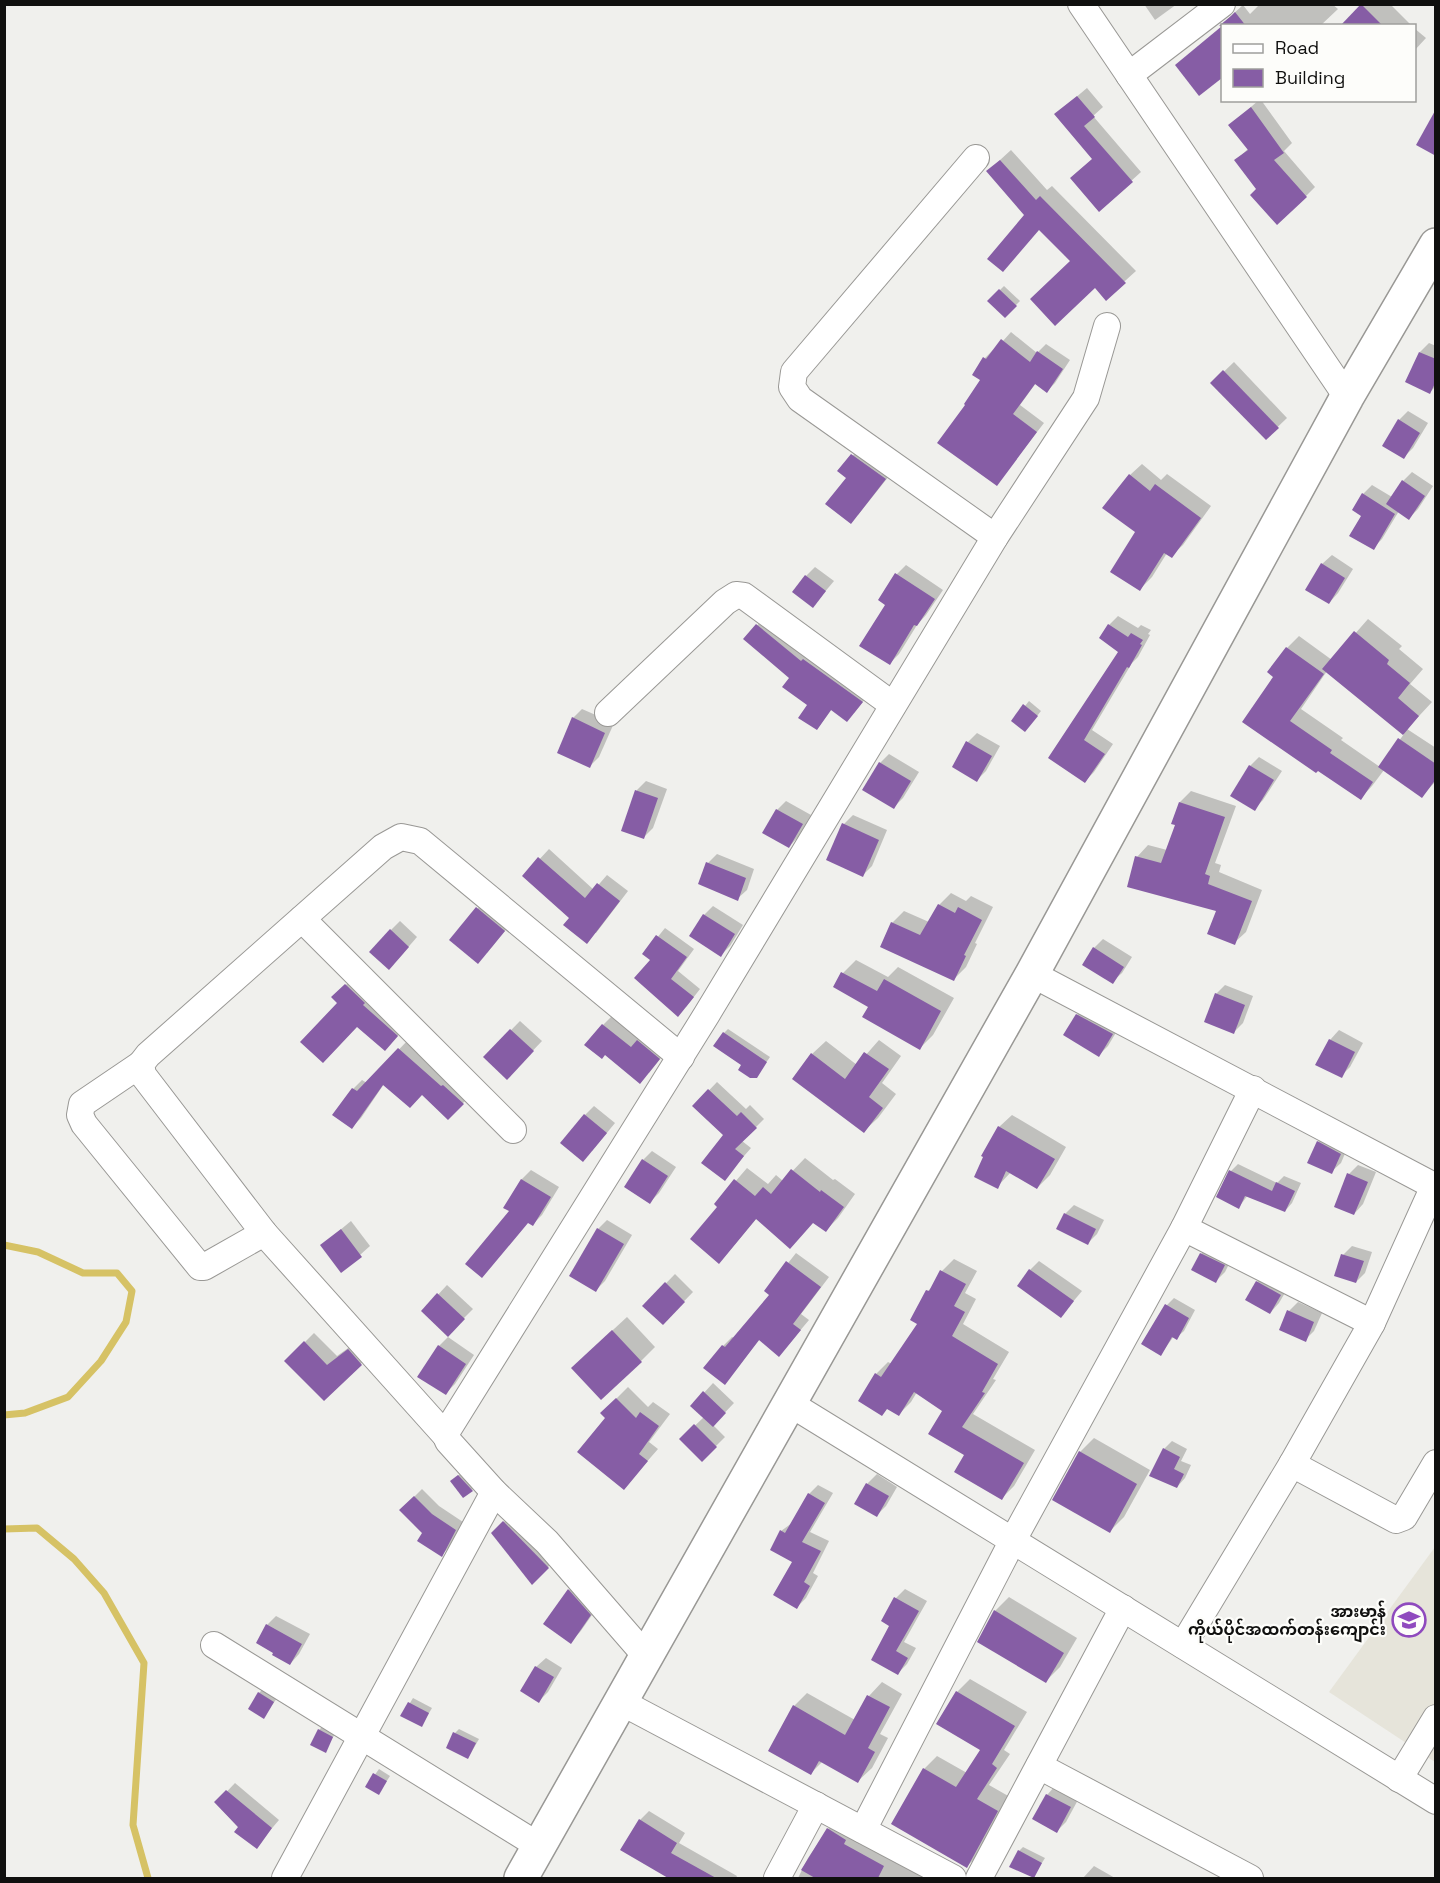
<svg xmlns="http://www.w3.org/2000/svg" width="1440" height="1883" font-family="'Space Grotesk','Noto Sans Myanmar',sans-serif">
<rect width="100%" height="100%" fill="#f0f0ed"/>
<path fill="#e6e4da" d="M1435 1547V1762L1329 1692Z"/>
<g fill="#0003" fill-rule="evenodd">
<path d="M1144 4H1177L1155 20Z"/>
<path d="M1260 4H1332L1338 9 1320 26H1222V75L1199 94 1177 65 1222 28 1220 26 1243 5 1250 14Z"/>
<path d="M1362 4H1390L1412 26H1344Z"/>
<path d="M1414 28 1426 38 1414 51Z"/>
<path d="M1087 88 1103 107 1093 116 1141 172 1099 210 1093 159 1056 114Z"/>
<path d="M1259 100H1261L1292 143 1284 151 1315 187 1306 196 1258 189 1236 160 1249 148 1230 125Z"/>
<path d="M1011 150 1047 190 1052 186 1136 271 1106 298 1026 215 988 171Z"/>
<path d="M1004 286 1020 301 1005 316 989 301Z"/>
<path d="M1011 332 1037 353 1046 344 1070 360 1055 383 1047 391 1036 383 1020 405 1044 423 997 484 967 405 982 380 985 358 993 350 994 351Z"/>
<path d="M1429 343 1436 346V386L1430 392 1420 352Z"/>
<path d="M1234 362 1287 418 1266 438 1212 383Z"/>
<path d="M1408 411 1428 423 1413 448 1404 457 1399 420Z"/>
<path d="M860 447 893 471 858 515 848 478 840 471Z"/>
<path d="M1142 464 1161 480 1167 474 1211 506 1183 545 1171 556 1167 553 1152 577 1140 589 1137 531 1130 475Z"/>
<path d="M1412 472 1433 486 1418 509 1409 518 1399 511 1382 539 1373 548 1363 515V494L1372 485 1392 497 1403 481Z"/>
<path d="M1332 555 1353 569 1338 593 1329 603 1322 564Z"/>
<path d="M906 565 943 590 926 615 917 625 899 654 890 663 887 605 880 600 897 574Z"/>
<path d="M815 567 834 581 813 606 806 576Z"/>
<path d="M1118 616 1138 628 1141 625 1151 630 1148 634 1150 635 1138 657 1132 663 1092 730 1113 744 1094 772 1085 781 1050 757 1120 652 1109 625Z"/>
<path d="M764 618 869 694 854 713 832 709 817 729 809 705 791 678 746 638Z"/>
<path d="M1368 619 1402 646 1399 649 1423 669 1410 684 1432 702 1407 729 1436 748V781L1422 796 1384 770 1372 786 1361 798 1244 721 1275 676 1269 672 1287 648 1299 636 1332 660ZM1327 671 1404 734 1380 767 1341 740 1343 738 1301 709Z"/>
<path d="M1029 701 1041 711 1029 726 1013 721Z"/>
<path d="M582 709 614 723 599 757 590 766 573 718Z"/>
<path d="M977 733 1000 746 986 771 977 780 968 742Z"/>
<path d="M889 754 919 772 903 798 894 807 880 763Z"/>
<path d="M1259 757 1282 771 1263 800 1254 809 1250 766Z"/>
<path d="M646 781 667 789 653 828 644 837 623 830 637 790Z"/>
<path d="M1191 791 1236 806 1215 863 1221 865 1219 872 1262 890 1246 932 1234 943 1218 910 1137 857 1148 845 1167 850 1176 824 1180 802Z"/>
<path d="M786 801 811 815 798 837 789 847 777 810Z"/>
<path d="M853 815 887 830 872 866 863 875 844 824Z"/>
<path d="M549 849 594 890 607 875 628 891 596 933 571 918 524 876Z"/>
<path d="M717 854 754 869 747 890 737 899 708 863Z"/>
<path d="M951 893 966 901 971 896 993 907 975 943 977 944 966 967 954 979 892 923 904 911 929 922 939 905Z"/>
<path d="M486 899 513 921 487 953 451 940Z"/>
<path d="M713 906 743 925 730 946 721 955 704 915Z"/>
<path d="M400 921 417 937 398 959 391 930Z"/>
<path d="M665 928 694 949 678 971 700 989 686 1007 653 960 644 954Z"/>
<path d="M1103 939 1132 957 1122 973 1112 982 1094 948Z"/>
<path d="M856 960 888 977 898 967 954 998 933 1035 920 1048 870 1006 835 986 843 973Z"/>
<path d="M355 976 406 1026 394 1040 334 997Z"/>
<path d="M1225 985 1253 996 1243 1023 1234 1032 1216 994Z"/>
<path d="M1086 1006 1121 1024 1108 1046 1099 1055 1077 1015Z"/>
<path d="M612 1016 668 1049 649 1073 603 1025Z"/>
<path d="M520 1021 542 1041 507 1078 485 1057Z"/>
<path d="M728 1029 770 1057 756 1077 743 1065 724 1033Z"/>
<path d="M1339 1030 1363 1043 1350 1067 1341 1076 1330 1040Z"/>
<path d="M408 1040 472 1094 448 1118 423 1093 384 1084 361 1118 352 1127 353 1089 362 1080 367 1083Z"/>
<path d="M879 1040 901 1056 882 1083 896 1094 878 1118 864 1131 812 1054 826 1041 857 1065Z"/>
<path d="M717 1082 746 1109 750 1105 764 1119 742 1141 751 1148 724 1179 725 1135 694 1106Z"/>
<path d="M594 1106 615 1123 592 1151 585 1115Z"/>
<path d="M1012 1115 1066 1147 1050 1175 1037 1188 1011 1172 997 1187 999 1127Z"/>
<path d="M1327 1133 1349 1144 1341 1163 1331 1172 1318 1142Z"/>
<path d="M652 1151 676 1167 659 1193 650 1202 643 1160Z"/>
<path d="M805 1158 833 1180 835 1179 855 1194 838 1218 826 1230 814 1221 757 1218 731 1249 719 1207 716 1204 747 1168 768 1184 776 1175 783 1181Z"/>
<path d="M1238 1164 1277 1183 1284 1176 1301 1183 1292 1203 1285 1211 1248 1195 1239 1207 1231 1171Z"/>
<path d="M1358 1165 1376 1172 1363 1204 1354 1214 1336 1206 1349 1174Z"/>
<path d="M531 1170 559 1187 542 1215 533 1224 505 1208 522 1179Z"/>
<path d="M1074 1205 1104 1220 1097 1234 1088 1243 1065 1214Z"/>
<path d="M607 1220 632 1235 605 1281 596 1290 598 1229Z"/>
<path d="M351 1221 370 1246 342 1271 322 1245Z"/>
<path d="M1210 1245 1233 1256 1225 1272 1216 1281 1201 1254Z"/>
<path d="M1352 1246 1372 1252 1365 1273 1356 1282 1343 1255Z"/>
<path d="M796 1253 829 1277 801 1314 809 1320 788 1345 760 1339 725 1383 706 1368 723 1346 732 1337 734 1338 771 1294 766 1291Z"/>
<path d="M954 1259 977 1271 965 1293 976 1299 963 1324 1009 1352 993 1379 996 1380 973 1414 1035 1450 1014 1486 1002 1498 966 1455 944 1410 917 1392 911 1402 899 1414 876 1374 888 1362 892 1364 919 1323 928 1291 934 1285 942 1271Z"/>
<path d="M1039 1261 1082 1291 1061 1316 1030 1270Z"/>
<path d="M1266 1273 1289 1286 1279 1303 1270 1313 1257 1282Z"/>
<path d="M675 1274 693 1292 663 1323 644 1306Z"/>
<path d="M447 1285 473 1309 448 1334 423 1311Z"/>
<path d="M1174 1298 1195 1310 1184 1331 1176 1338 1174 1336 1161 1354 1167 1305Z"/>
<path d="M1298 1302 1322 1313 1314 1331 1305 1340 1289 1311Z"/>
<path d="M627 1317 655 1347 641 1361 587 1354Z"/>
<path d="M314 1333 337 1356 358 1341 370 1355 324 1399 286 1361Z"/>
<path d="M448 1337 474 1355 455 1384 446 1393 439 1346Z"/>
<path d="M713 1383 734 1403 713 1425 725 1437 702 1460 681 1439 704 1417 692 1406Z"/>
<path d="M628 1387 648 1407 653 1402 670 1414 649 1442 658 1449 624 1488 607 1418 602 1413Z"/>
<path d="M1094 1438 1150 1470 1124 1517 1110 1531 1080 1452Z"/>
<path d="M1172 1441 1187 1449 1181 1461 1191 1465 1185 1478 1177 1487 1164 1449Z"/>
<path d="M463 1472 476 1486 472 1490 456 1477Z"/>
<path d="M877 1474 897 1487 886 1506 877 1515 856 1503 868 1483Z"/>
<path d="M818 1485 833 1493 810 1532 829 1541 813 1573 818 1576 806 1598 797 1607 794 1561 781 1531 792 1523 809 1494Z"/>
<path d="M422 1489 439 1506 463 1522 449 1547 442 1555 424 1533 401 1510Z"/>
<path d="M518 1508 562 1553 532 1583 493 1533Z"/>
<path d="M578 1581 599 1605 580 1632 570 1642 545 1623 569 1590Z"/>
<path d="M905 1589 927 1601 904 1642 916 1648 907 1664 898 1673 891 1625 896 1598Z"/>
<path d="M1009 1597 1077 1638 1060 1667 1046 1681 995 1611Z"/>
<path d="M276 1616 310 1634 299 1654 290 1664 267 1625Z"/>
<path d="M546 1658 562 1668 548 1692 539 1701 522 1691 536 1667Z"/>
<path d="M970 1679 1027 1712 1004 1750 1010 1754 989 1785 1010 1797 981 1853 967 1866 924 1769 937 1756 967 1773 982 1750 957 1692Z"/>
<path d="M882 1682 902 1694 880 1734 888 1738 872 1768 858 1781 823 1761 811 1773 794 1706 807 1693 855 1720 869 1696Z"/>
<path d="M263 1689 277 1698 264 1717 259 1693Z"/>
<path d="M413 1698 432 1708 422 1725 402 1716Z"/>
<path d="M323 1726 336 1732 325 1751 319 1730Z"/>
<path d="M459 1729 479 1739 468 1758 455 1733Z"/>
<path d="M379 1769 390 1776 379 1793 367 1786Z"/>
<path d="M235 1783 279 1820 256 1847 216 1803Z"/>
<path d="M1056 1785 1079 1798 1066 1822 1057 1831 1034 1818 1047 1795Z"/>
<path d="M649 1811 685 1833 679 1843 737 1876 736 1878H671L622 1849 640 1820Z"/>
<path d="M840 1817 925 1876 923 1878H798L808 1858 828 1829Z"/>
<path d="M1023 1847 1045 1858 1033 1877 1019 1851Z"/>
<path d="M1094 1866 1115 1878H1083Z"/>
</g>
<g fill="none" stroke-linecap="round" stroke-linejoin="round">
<g stroke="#d6c265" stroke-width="7">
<path d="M4 1245 38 1252 83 1273H117L132 1291 126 1322 101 1361 68 1397 25 1413 4 1415"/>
<path d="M4 1529 37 1528 74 1559 104 1593 144 1663 133 1825 148 1878"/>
</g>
</g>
<g fill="#865da5">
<path d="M1361 4 1383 26H1340Z"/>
<path d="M1235 12 1246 26H1219L1231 16Z"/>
<path d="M1222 26V78L1199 96 1175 65Z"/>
<path d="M1077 96 1095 117 1084 126 1133 182 1099 212 1070 178 1092 159 1054 114Z"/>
<path d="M1251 107 1284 153 1274 160 1307 197 1277 225 1250 195 1256 189 1234 160 1248 150 1228 125Z"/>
<path d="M1436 109V156L1416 145Z"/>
<path d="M1000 160 1036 200 1040 196 1126 283 1106 301 1095 288 1055 326 1030 299 1070 261 1039 230 1003 272 987 259 1024 215 986 171Z"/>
<path d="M999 289 1017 306 1005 318 987 301Z"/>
<path d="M1001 339 1030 362 1037 351 1063 369 1047 393 1035 384 1013 414 1037 432 997 486 937 443 965 405 964 404 980 380 972 375 983 357 986 359Z"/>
<path d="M1419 352 1436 359V381L1430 394 1405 382Z"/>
<path d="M1223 370 1279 428 1266 440 1210 383Z"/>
<path d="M1398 419 1420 433 1404 459 1382 446Z"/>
<path d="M851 454 886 479 851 524 825 504 846 478 837 471Z"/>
<path d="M1129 474 1150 491 1155 484 1201 518 1172 558 1164 553 1140 591 1110 572 1135 532 1102 508Z"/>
<path d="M1402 480 1425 496 1409 520 1386 504Z"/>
<path d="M1362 493 1395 514 1374 550 1349 536 1361 516 1352 510Z"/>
<path d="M1321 563 1345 578 1329 604 1305 590Z"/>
<path d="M895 573 935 599 917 626 914 625 890 665 859 646 885 605 878 600Z"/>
<path d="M805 575 826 591 813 608 792 592Z"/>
<path d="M756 624 801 661 803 659 863 702 847 722 831 710 817 730 798 718 807 705 782 687 789 678 743 639Z"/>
<path d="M1108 624 1128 637 1131 633 1143 640 1140 644 1142 645 1129 668 1127 667 1084 740 1105 754 1085 783 1048 758 1118 652 1099 638Z"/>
<path d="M1354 631 1389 660 1387 664 1410 683 1398 698 1419 716 1403 735 1322 669Z"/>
<path d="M1286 647 1324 674 1290 721 1332 750 1330 753 1373 782 1361 800 1318 771 1316 773 1242 722 1273 677 1267 672Z"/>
<path d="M1023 704 1038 716 1025 732 1011 721Z"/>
<path d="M572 717 605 733 590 768 557 753Z"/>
<path d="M1398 738 1436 764V779L1422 798 1378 767Z"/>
<path d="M966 741 992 756 977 782 952 767Z"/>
<path d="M879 762 911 781 894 809 862 790Z"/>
<path d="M1249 765 1274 780 1255 811 1230 796Z"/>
<path d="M635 790 658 798 644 839 621 831Z"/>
<path d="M1179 802 1225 817 1205 874 1210 876 1208 884 1252 901 1235 945 1207 934 1216 911 1127 887 1135 856 1161 863 1175 825 1171 824Z"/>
<path d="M776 809 803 824 789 848 762 833Z"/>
<path d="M842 823 879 840 863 877 826 860Z"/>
<path d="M538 857 585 898 597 883 620 901 587 944 563 925 569 918 522 876Z"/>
<path d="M706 862 746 878 738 901 698 884Z"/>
<path d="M938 904 955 913 958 907 982 920 964 955 966 956 954 981 880 947 891 922 920 935Z"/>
<path d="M476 907 505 931 478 964 449 940Z"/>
<path d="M703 914 735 934 721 957 689 936Z"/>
<path d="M390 929 409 947 389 970 369 952Z"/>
<path d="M656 935 687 957 671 979 694 997 678 1017 634 978 650 960 642 954Z"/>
<path d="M1093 947 1124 967 1113 984 1082 965Z"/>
<path d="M841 972 877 991 884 979 941 1011 920 1050 862 1017 868 1007 833 987Z"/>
<path d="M345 984 365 1003 363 1005 398 1036 385 1051 357 1027 323 1063 300 1042 337 1003 331 997Z"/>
<path d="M1215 993 1245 1005 1234 1034 1204 1022Z"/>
<path d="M1076 1014 1113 1034 1099 1057 1063 1035Z"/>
<path d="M602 1024 631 1047 637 1040 660 1059 640 1084 605 1055 602 1059 584 1045Z"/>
<path d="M510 1029 534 1051 507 1080 483 1057Z"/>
<path d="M723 1032 767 1062 757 1078H750L738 1070 741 1065 713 1046Z"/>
<path d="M1329 1039 1355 1052 1342 1078 1315 1065Z"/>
<path d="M398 1048 441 1086 443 1085 464 1104 448 1120 422 1095 410 1108 383 1085 352 1129 332 1115 352 1088 357 1091Z"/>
<path d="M864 1052 889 1069 869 1097 883 1108 864 1133 792 1079 811 1053 845 1079Z"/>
<path d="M708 1089 737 1116 741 1112 757 1128 735 1149 744 1156 725 1181 701 1163 723 1135 692 1106Z"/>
<path d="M584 1114 607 1133 583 1162 560 1143Z"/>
<path d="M998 1126 1055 1159 1037 1189 1006 1171 998 1189 974 1177 983 1157 981 1156Z"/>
<path d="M1317 1141 1341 1154 1332 1174 1307 1163Z"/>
<path d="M642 1159 668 1176 650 1204 624 1187Z"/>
<path d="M791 1169 820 1192 821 1190 844 1207 826 1232 813 1223 790 1249 756 1219 719 1264 690 1239 717 1207 714 1204 734 1179 755 1196 763 1187 771 1194Z"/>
<path d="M1229 1170 1272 1191 1276 1182 1295 1191 1285 1212 1245 1196 1239 1209 1216 1197Z"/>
<path d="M1347 1173 1368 1182 1354 1215 1334 1207Z"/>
<path d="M521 1179 551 1197 533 1226 528 1223 482 1278 465 1264 509 1211 503 1208Z"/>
<path d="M1064 1213 1096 1229 1088 1245 1056 1229Z"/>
<path d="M597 1228 624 1244 596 1292 569 1276Z"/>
<path d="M341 1229 362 1257 341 1273 320 1245Z"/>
<path d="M1200 1253 1225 1265 1216 1283 1191 1270Z"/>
<path d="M1341 1254 1364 1261 1356 1283 1334 1276Z"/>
<path d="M786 1261 821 1287 793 1324 801 1330 779 1357 759 1340 725 1385 703 1368 722 1345 725 1347 769 1295 764 1291Z"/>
<path d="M1029 1269 1074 1301 1061 1318 1017 1286Z"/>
<path d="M940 1270 966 1284 954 1306 965 1312 952 1336 998 1364 982 1392 985 1393 962 1427 1024 1463 1002 1500 954 1472 964 1455 928 1434 942 1411 914 1392 899 1416 887 1409 882 1416 858 1401 875 1373 881 1377 917 1324 910 1320 926 1290 929 1291Z"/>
<path d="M1256 1281 1281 1295 1270 1314 1245 1300Z"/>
<path d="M665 1282 685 1302 663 1325 642 1306Z"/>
<path d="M437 1293 465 1319 448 1337 421 1311Z"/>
<path d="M1165 1304 1189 1318 1177 1340 1172 1337 1161 1356 1141 1344Z"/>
<path d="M1287 1310 1314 1322 1306 1342 1279 1330Z"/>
<path d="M612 1330 642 1362 601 1400 571 1368Z"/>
<path d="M304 1341 327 1365 348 1349 362 1365 324 1401 284 1361Z"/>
<path d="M438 1345 466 1364 446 1395 417 1377Z"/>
<path d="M703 1391 726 1413 713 1427 690 1406Z"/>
<path d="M616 1398 636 1418 640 1412 659 1426 639 1454 648 1461 624 1490 577 1452 605 1418 600 1413Z"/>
<path d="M694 1424 717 1447 702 1462 679 1439Z"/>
<path d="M1163 1448 1180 1457 1174 1469 1184 1474 1177 1488 1149 1476Z"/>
<path d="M1079 1451 1137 1484 1110 1533 1052 1500Z"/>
<path d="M458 1475 473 1491 463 1498 450 1481Z"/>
<path d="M866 1483 889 1496 877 1517 854 1504Z"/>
<path d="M808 1493 825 1503 802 1542 821 1551 804 1582 810 1586 797 1609 773 1595 792 1562 770 1550 780 1530 785 1533Z"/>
<path d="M414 1496 432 1514 456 1530 442 1557 417 1541 422 1533 399 1510Z"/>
<path d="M503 1521 549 1568 532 1585 491 1533Z"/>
<path d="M568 1589 591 1615 571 1644 543 1624Z"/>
<path d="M894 1597 919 1611 896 1651 908 1658 898 1675 871 1660 889 1626 881 1621Z"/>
<path d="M994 1610 1064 1653 1046 1683 977 1642Z"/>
<path d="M266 1624 302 1644 290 1665 272 1655 273 1653 256 1643Z"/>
<path d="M535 1666 554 1677 539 1703 520 1691Z"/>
<path d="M956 1691 1015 1726 992 1764 997 1768 977 1799 998 1811 967 1868 891 1824 923 1768 956 1787 980 1750 936 1724Z"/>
<path d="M258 1692 274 1702 264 1719 248 1709Z"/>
<path d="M867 1695 890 1707 868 1748 875 1752 858 1783 819 1761 811 1775 768 1751 793 1705 845 1735Z"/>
<path d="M408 1702 429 1713 422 1727 400 1716Z"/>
<path d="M318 1729 333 1737 326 1753 310 1745Z"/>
<path d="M453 1732 476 1743 468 1759 446 1748Z"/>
<path d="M373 1773 387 1781 379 1795 365 1787Z"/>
<path d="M226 1790 272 1828 257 1849 234 1832 238 1827 214 1802Z"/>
<path d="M1046 1794 1071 1807 1057 1833 1032 1819Z"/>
<path d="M639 1819 677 1843 671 1853 716 1878H668L620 1850Z"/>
<path d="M827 1828 846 1840 844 1844 884 1866 878 1878H815L801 1870Z"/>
<path d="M1018 1850 1042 1863 1034 1878 1009 1867Z"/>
</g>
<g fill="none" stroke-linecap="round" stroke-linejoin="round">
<defs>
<g id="minor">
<path d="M1081 4 1347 397"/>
<path d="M1129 75 1222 4"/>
<path d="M976 158 794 372 792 387 800 399 995 537"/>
<path d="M608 713 725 602 736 595 744 596 893 705"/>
<path d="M302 919 513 1130"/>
<path d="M1032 974 1436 1187"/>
<path d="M141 1064 82 1104 80 1115 84 1124 200 1267H204L264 1233"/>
<path d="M1184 1228 1372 1323"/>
<path d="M789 1403 1436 1801"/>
<path d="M446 1436 264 1233 143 1075 141 1064 148 1055 383 847 401 837 420 841 681 1057"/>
<path d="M1292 1464 1396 1520 1404 1517 1436 1463"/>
<path d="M214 1645 539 1846"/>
<path d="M1183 1645 1292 1464 1372 1323 1434 1186"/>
<path d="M646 1656 547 1542 494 1492 448 1441 446 1436 447 1431 707 1014 995 537 1086 398 1107 326"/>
<path d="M621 1702 953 1878"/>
<path d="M1039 1766 1250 1878"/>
<path d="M1399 1779 1436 1718"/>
<path d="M863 1830 1013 1540 1184 1228 1253 1089"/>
<path d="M285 1878 494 1492"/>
<path d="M777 1878 816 1805"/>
<path d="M979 1878 1123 1608"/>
</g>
<path id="highway" d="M521 1878 1032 974 1347 397 1436 245"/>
</defs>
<use href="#minor" stroke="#999895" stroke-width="28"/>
<use href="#highway" stroke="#999895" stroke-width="36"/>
<use href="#minor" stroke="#fff" stroke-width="26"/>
<use href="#highway" stroke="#fff" stroke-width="33"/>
</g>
<defs>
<symbol id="school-ring" viewBox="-11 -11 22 22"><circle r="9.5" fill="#fdfdfa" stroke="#8f4abe" stroke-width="1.5"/><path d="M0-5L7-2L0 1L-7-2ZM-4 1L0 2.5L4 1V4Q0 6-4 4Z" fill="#8f4abe"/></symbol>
</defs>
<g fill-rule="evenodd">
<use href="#school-ring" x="1390" y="1601" width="38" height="38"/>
</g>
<g text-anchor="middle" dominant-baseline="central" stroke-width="4.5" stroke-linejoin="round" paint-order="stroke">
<g font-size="16" font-weight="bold" fill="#10100f" stroke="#fdfdfa" text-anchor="end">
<text x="1386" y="1611">အားမာန်<tspan x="1386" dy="18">ကိုယ်ပိုင်အထက်တန်းကျောင်း</tspan></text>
</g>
</g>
<rect width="1440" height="1883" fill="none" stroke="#10100f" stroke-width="12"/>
<rect x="1221" y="24" width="195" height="78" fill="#fdfdfa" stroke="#9e9e9c" stroke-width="1.5"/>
<rect x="1233" y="44" width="30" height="9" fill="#ffffff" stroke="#9e9e9c" stroke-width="1.5"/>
<text x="1275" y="54" font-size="18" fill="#10100f">Road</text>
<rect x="1233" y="69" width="30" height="18" fill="#865da5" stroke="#9e9e9c" stroke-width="1.5"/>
<text x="1275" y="84" font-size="18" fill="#10100f">Building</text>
</svg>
